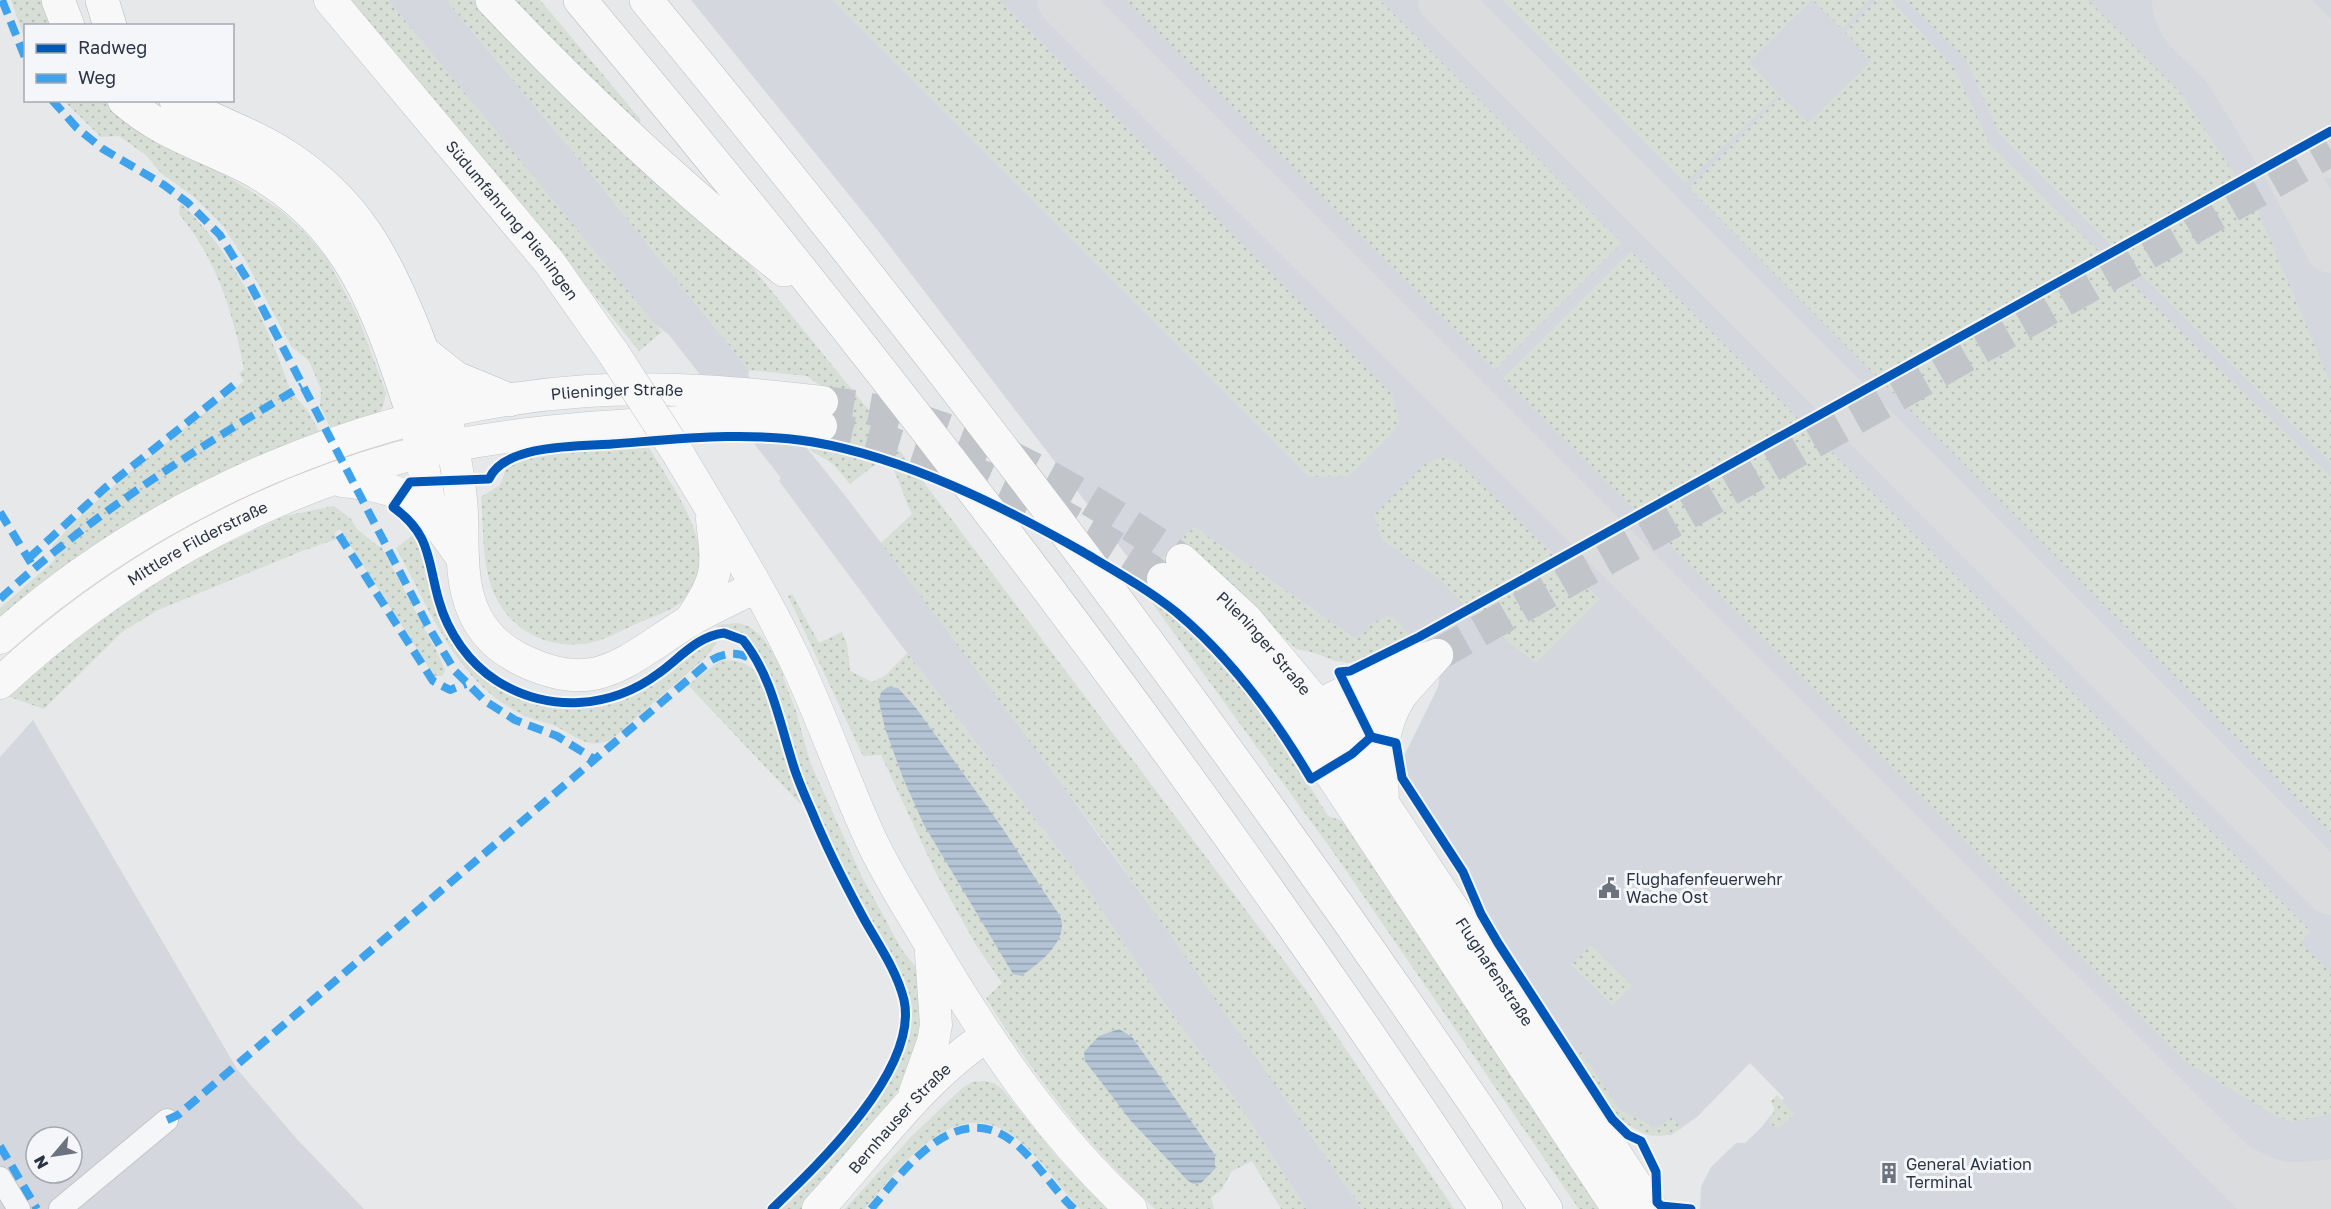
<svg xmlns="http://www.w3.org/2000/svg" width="2331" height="1209" font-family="'Golos Text',sans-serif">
<defs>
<pattern id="grass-dots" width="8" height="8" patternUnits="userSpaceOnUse" patternTransform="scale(1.5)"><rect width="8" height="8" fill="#d6ded6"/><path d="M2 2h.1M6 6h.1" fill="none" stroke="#b8bfb9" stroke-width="1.8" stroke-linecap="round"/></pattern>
<pattern id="water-rules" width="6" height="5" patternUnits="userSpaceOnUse" patternTransform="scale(1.5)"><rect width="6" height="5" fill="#b4c4d5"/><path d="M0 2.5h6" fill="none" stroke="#93a0af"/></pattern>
</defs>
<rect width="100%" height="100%" fill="#e6e8ea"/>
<g fill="#d4d7dd" fill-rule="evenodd">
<path d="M388 0H446L588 170 749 370 748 375 847 498 1018 724 1173 938 1362 1209H1307L1241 1108 1157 993 1078 875 891 632 779 481 781 478 669 335 651 321Z"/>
<path d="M691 0H2331V1209H1700L1701 1187 1711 1167 1736 1143H1745L1760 1129 1784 1098 1750 1063 1697 1117 1671 1135H1650L1624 1122 1615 1114 1521 972 1489 918 1466 868 1407 777 1404 756 1438 687 1440 674 1437 654 1419 637 1399 632 1354 638 1194 527 1143 577 879 232Z"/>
<path d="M33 720 237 1069 296 1138 364 1209H0V757ZM36 1137H72V1173H36Z"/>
</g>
<g fill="url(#grass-dots)">
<path d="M11 0H44L53 25 26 26 25 40Z"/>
<path d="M350 0H388L662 332 639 351 525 209Z"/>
<path d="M446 0H476L747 261 876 419 1303 986 1454 1209H1362L1104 841 881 543 912 514C902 495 899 474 885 457L850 484 833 464 810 450 821 439 824 388 807 376 749 370 588 170Z"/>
<path d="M503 0H540L641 120 635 128Z"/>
<path d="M832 0H999L1392 394 1399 422 1391 435 1349 476 1309 477Z"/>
<path d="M1126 0H1380L1622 243 1495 370Z"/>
<path d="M1502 0H1869L1842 29 1812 0 1749 62 1779 94 1685 183Z"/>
<path d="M1876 0H1891L1954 68 1991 146 2331 477V833L1689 188 1781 96 1808 123 1871 61 1845 32Z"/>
<path d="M1905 0H2088L2180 92 2256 206 2331 383V463L1999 134 1966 59Z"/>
<path d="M64 101H106L162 142 233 180 279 209 304 232 326 257 358 317 386 393 383 407 376 416 333 433 320 406 321 389 309 361 291 346 244 258 223 226 194 197 161 173 146 155 119 136 101 137Z"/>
<path d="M180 203C231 249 266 320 288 384 292 395 300 401 306 409 313 418 317 428 322 438L0 621V608L55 560 52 546C108 483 179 435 244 381L239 374 244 369C233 312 217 260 179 214Z"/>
<path d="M1631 251 2311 931 2300 942 2331 973V1114L2292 1122 2272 1114 2186 1062 1503 378Z"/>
<path d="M648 446C667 478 701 524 700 561 698 604 671 609 638 623 624 629 611 637 597 641 559 652 519 637 499 603 481 573 484 531 481 497L500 485 506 469C541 446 607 449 648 446Z"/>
<path d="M1442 457 1456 460 1600 599 1536 663 1480 621 1439 579 1382 540 1374 515 1425 464Z"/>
<path d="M334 506 351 519 357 529 379 547 381 546 441 660 445 671 442 676H435L429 668 340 529 334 533 337 539 302 551 158 610 122 632 44 709 7 696 94 622 188 562 285 516Z"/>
<path d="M1194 527 1354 638 1369 630 1368 625 1388 616 1394 617 1411 637 1353 663 1335 661 1315 653 1296 649 1198 554 1158 585C1157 592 1156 597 1160 603 1164 611 1201 640 1211 650 1259 700 1292 758 1328 816L1345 822 1605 1209H1579L1336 856 1137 582Z"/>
<path d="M413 535C431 560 429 600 444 630 480 700 569 727 639 692 667 678 687 655 714 641L717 643 706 657 613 738C590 752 576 736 555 726 544 721 531 720 521 714 455 681 430 609 396 548Z"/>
<path d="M792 594 819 643 842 632 847 644 850 671 872 682 886 675 907 653 1078 875 1157 993 1241 1108 1307 1209H1281L1252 1161 1232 1171 1222 1189 1211 1198 1214 1209H1155C1088 1146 1034 1076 986 998L1002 983 976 945 935 871 881 755 863 756 788 596Z"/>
<path d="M738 623 750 627 763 638 783 670V677L796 711 810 762 861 875 902 950 918 970 929 1013 906 1078 875 1124 803 1209H779C821 1169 905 1082 910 1023 913 984 884 947 867 915 845 871 821 826 804 779 787 733 780 686 752 644 744 632 731 628 717 629V625Z"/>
<path d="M720 661C738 658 751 664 760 678L807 811 688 685Z"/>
<path d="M1591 945 1632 985 1613 1006 1571 965Z"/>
<path d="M1573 1048 1582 1053 1620 1110 1657 1128 1671 1117 1682 1128C1639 1155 1609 1106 1589 1075 1584 1067 1573 1054 1573 1048Z"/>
<path d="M984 1081 994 1083 1002 1089 1057 1157 1107 1209H1080C1059 1186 1040 1157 1016 1138 955 1090 900 1167 865 1209H845L911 1137 961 1089 972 1082Z"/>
<path d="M1777 1095 1795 1114 1779 1129 1770 1124V1118L1775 1111 1771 1101Z"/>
</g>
<g fill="url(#water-rules)">
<path d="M888 687 898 688 916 708 1001 826 1060 916C1070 940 1039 964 1021 976L1013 974 924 825 903 778 885 728 879 702 881 692Z"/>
<path d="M1119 1029 1132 1037 1215 1155V1169L1201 1183 1193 1184 1187 1180 1131 1121 1085 1061 1084 1052 1099 1036Z"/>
</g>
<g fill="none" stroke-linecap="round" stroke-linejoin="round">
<g stroke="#dadcde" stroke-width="52">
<path d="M1063 0 2274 1209"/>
<path d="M1444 0 2331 889"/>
<path d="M2184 0C2238 80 2288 161 2331 247"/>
<path d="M2235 1168C2272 1189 2289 1192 2331 1185"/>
</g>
<path stroke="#dadcde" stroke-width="132" d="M2218 0 2331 112"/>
<g stroke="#c1c4c9" stroke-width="32" stroke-dasharray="32 16" stroke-linecap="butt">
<path d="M822 402C849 405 876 409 903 416 1000 441 1101 504 1182 560"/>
<path d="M821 426C946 450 1059 506 1163 579"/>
<path d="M1437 655 2331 150"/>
</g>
<defs>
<g id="street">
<path d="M0 1178 19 1209"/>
<path d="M60 1209 167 1120"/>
</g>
<g id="secondary">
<path id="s1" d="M330 0 550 263 614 354"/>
<path d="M448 426C455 456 461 485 462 515 463 541 461 567 467 592 474 622 491 644 518 658 594 697 623 663 683 625 706 610 732 599 756 587"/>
<path d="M418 433 428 496 435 520 463 559"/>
<path d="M679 455C718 521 760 587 793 656 822 716 843 779 871 840 890 880 914 916 936 954 992 1047 1051 1135 1131 1209"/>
<path d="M342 481C380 485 409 491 435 520"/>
<path id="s2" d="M1182 560 1246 619 1318 705 1652 1209"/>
<path d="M1163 579C1214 618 1257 667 1294 718L1618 1209"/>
<path d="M690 621C719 576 718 572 712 519"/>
<path id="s3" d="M0 638C159 497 374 405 587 391 666 386 744 393 822 402"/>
<path id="s4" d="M0 683C114 577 249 500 398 458 473 438 554 430 631 425 693 421 759 415 821 426"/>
<path d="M1301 714 1389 670 1437 655"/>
<path d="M1320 743 1401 695 1437 655"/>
<path d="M1383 801C1381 759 1379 731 1401 695"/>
<path d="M915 1092 933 1042 936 1025 931 953"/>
<path id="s5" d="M818 1209C870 1153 923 1077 987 1036"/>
</g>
<g id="highway">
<path d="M58 0 68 26"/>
<path d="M102 0 110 26"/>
<path d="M492 0C583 96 680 188 784 270"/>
<path d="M580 0C903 386 1209 789 1486 1209"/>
<path d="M646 0C966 388 1267 791 1546 1209"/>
<path d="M124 100C162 134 208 146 251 169 353 224 381 317 415 421"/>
<path d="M176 100C211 122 252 133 286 156 356 201 385 257 415 332 425 359 436 386 445 413"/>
<path d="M423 352 456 378 509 400"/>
</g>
</defs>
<use href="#street" stroke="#c4c6c8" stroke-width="24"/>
<use href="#secondary" stroke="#c4c6c8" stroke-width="33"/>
<use href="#highway" stroke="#b8bbbf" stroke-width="34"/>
<use href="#street" stroke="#f5f6f7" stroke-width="22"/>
<use href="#secondary" stroke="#f8f8f8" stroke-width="32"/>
<use href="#highway" stroke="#f8f8f8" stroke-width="33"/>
<defs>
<path id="secondary-bridge" d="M614 354 679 455"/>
</defs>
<use href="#secondary-bridge" stroke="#c4c6c8" stroke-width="33" stroke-linecap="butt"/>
<use href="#secondary-bridge" stroke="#f8f8f8" stroke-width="32"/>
<g stroke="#3ea3ec" stroke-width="8" stroke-dasharray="15 8" stroke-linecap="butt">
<path d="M2 0 26 60"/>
<path d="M52 100 77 128 103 149 164 185 188 203 220 235 250 284 428 626 455 671 485 701 515 720 557 736 594 759"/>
<path d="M0 512 31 563"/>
<path d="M339 535 433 681 450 690 466 684"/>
<path d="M29 558 105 488 239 381"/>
<path d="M0 599C90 515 197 448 302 386"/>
<path d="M167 1120 178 1115 710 661C724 652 741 651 754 661"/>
<path d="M0 1146 37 1209"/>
<path d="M871 1209C905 1169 957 1095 1016 1144 1038 1163 1053 1189 1074 1209"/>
</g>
<defs>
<g id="cycleway">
<path d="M1371 737 1339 672 1350 671 1419 637 2331 131"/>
<path d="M1371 737 1396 743 1402 778 1463 872 1481 914 1498 943 1612 1119 1628 1135 1641 1141 1656 1172 1657 1202 1661 1206 1691 1209"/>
<path d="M772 1209C818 1165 919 1069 904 1000 897 971 878 944 864 919 845 884 827 849 812 812 805 796 797 779 792 761 779 720 771 675 743 640L724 633C697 636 679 659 659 673 611 709 548 713 497 681 469 663 448 633 439 601 427 560 432 535 393 507L410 482 489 479C504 444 580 446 612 444 679 439 747 431 813 442 906 458 1002 506 1083 552 1115 571 1147 589 1176 612 1231 658 1275 718 1311 779L1352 754 1371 737"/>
</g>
</defs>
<use href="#cycleway" stroke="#f4f6f9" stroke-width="13"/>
<use href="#cycleway" stroke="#0057b8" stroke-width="9"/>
</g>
<defs>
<symbol id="civic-bare" viewBox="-9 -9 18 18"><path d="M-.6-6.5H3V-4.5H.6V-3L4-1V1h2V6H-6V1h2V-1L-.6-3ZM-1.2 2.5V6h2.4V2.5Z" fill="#6c737f" stroke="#f4f6f9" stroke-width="2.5" paint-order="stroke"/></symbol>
<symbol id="building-bare" viewBox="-9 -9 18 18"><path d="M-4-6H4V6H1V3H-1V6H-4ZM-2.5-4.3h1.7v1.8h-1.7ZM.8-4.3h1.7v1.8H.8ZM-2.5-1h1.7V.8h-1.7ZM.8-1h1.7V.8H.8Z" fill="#6c737f" stroke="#f4f6f9" stroke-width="2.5" paint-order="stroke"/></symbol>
</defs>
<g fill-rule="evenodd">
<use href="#civic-bare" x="1594" y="873" width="30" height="30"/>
<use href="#building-bare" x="1874" y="1158" width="30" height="30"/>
</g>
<g text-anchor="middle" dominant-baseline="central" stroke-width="6" stroke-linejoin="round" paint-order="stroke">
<g font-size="16" fill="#2b3445" stroke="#f4f6f9">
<text stroke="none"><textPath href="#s1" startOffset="286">Südumfahrung Plieningen</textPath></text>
<text stroke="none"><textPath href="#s3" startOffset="678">Plieninger Straße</textPath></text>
<text stroke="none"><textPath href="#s4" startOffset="243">Mittlere Filderstraße</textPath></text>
<text stroke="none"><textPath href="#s2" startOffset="117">Plieninger Straße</textPath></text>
<text stroke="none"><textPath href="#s2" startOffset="519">Flughafenstraße</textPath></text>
<text stroke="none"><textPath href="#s5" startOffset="122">Bernhauser Straße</textPath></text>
</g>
<g font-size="16" fill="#2b3445" stroke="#f4f6f9" text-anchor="start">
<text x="1626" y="879">Flughafenfeuerwehr<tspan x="1626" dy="18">Wache Ost</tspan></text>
<text x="1906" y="1164">General Aviation<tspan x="1906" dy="18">Terminal</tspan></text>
</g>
</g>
<rect x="24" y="24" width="210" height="78" fill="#f4f6f9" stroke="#a4a8b1" stroke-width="1.5"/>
<rect x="36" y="44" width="30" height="9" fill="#0057b8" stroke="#a4a8b1" stroke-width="1.5"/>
<text x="78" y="54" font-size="18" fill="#2b3445">Radweg</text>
<rect x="36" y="74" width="30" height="9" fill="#3ea3ec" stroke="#a4a8b1" stroke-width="1.5"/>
<text x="78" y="84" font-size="18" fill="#2b3445">Weg</text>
<g transform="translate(54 1155) rotate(241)"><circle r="28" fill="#f4f6f9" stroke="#a4a8b1" stroke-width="1.5"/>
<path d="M0-4.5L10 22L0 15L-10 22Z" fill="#6c737f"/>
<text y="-9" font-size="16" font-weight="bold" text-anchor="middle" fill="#2b3445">N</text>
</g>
</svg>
